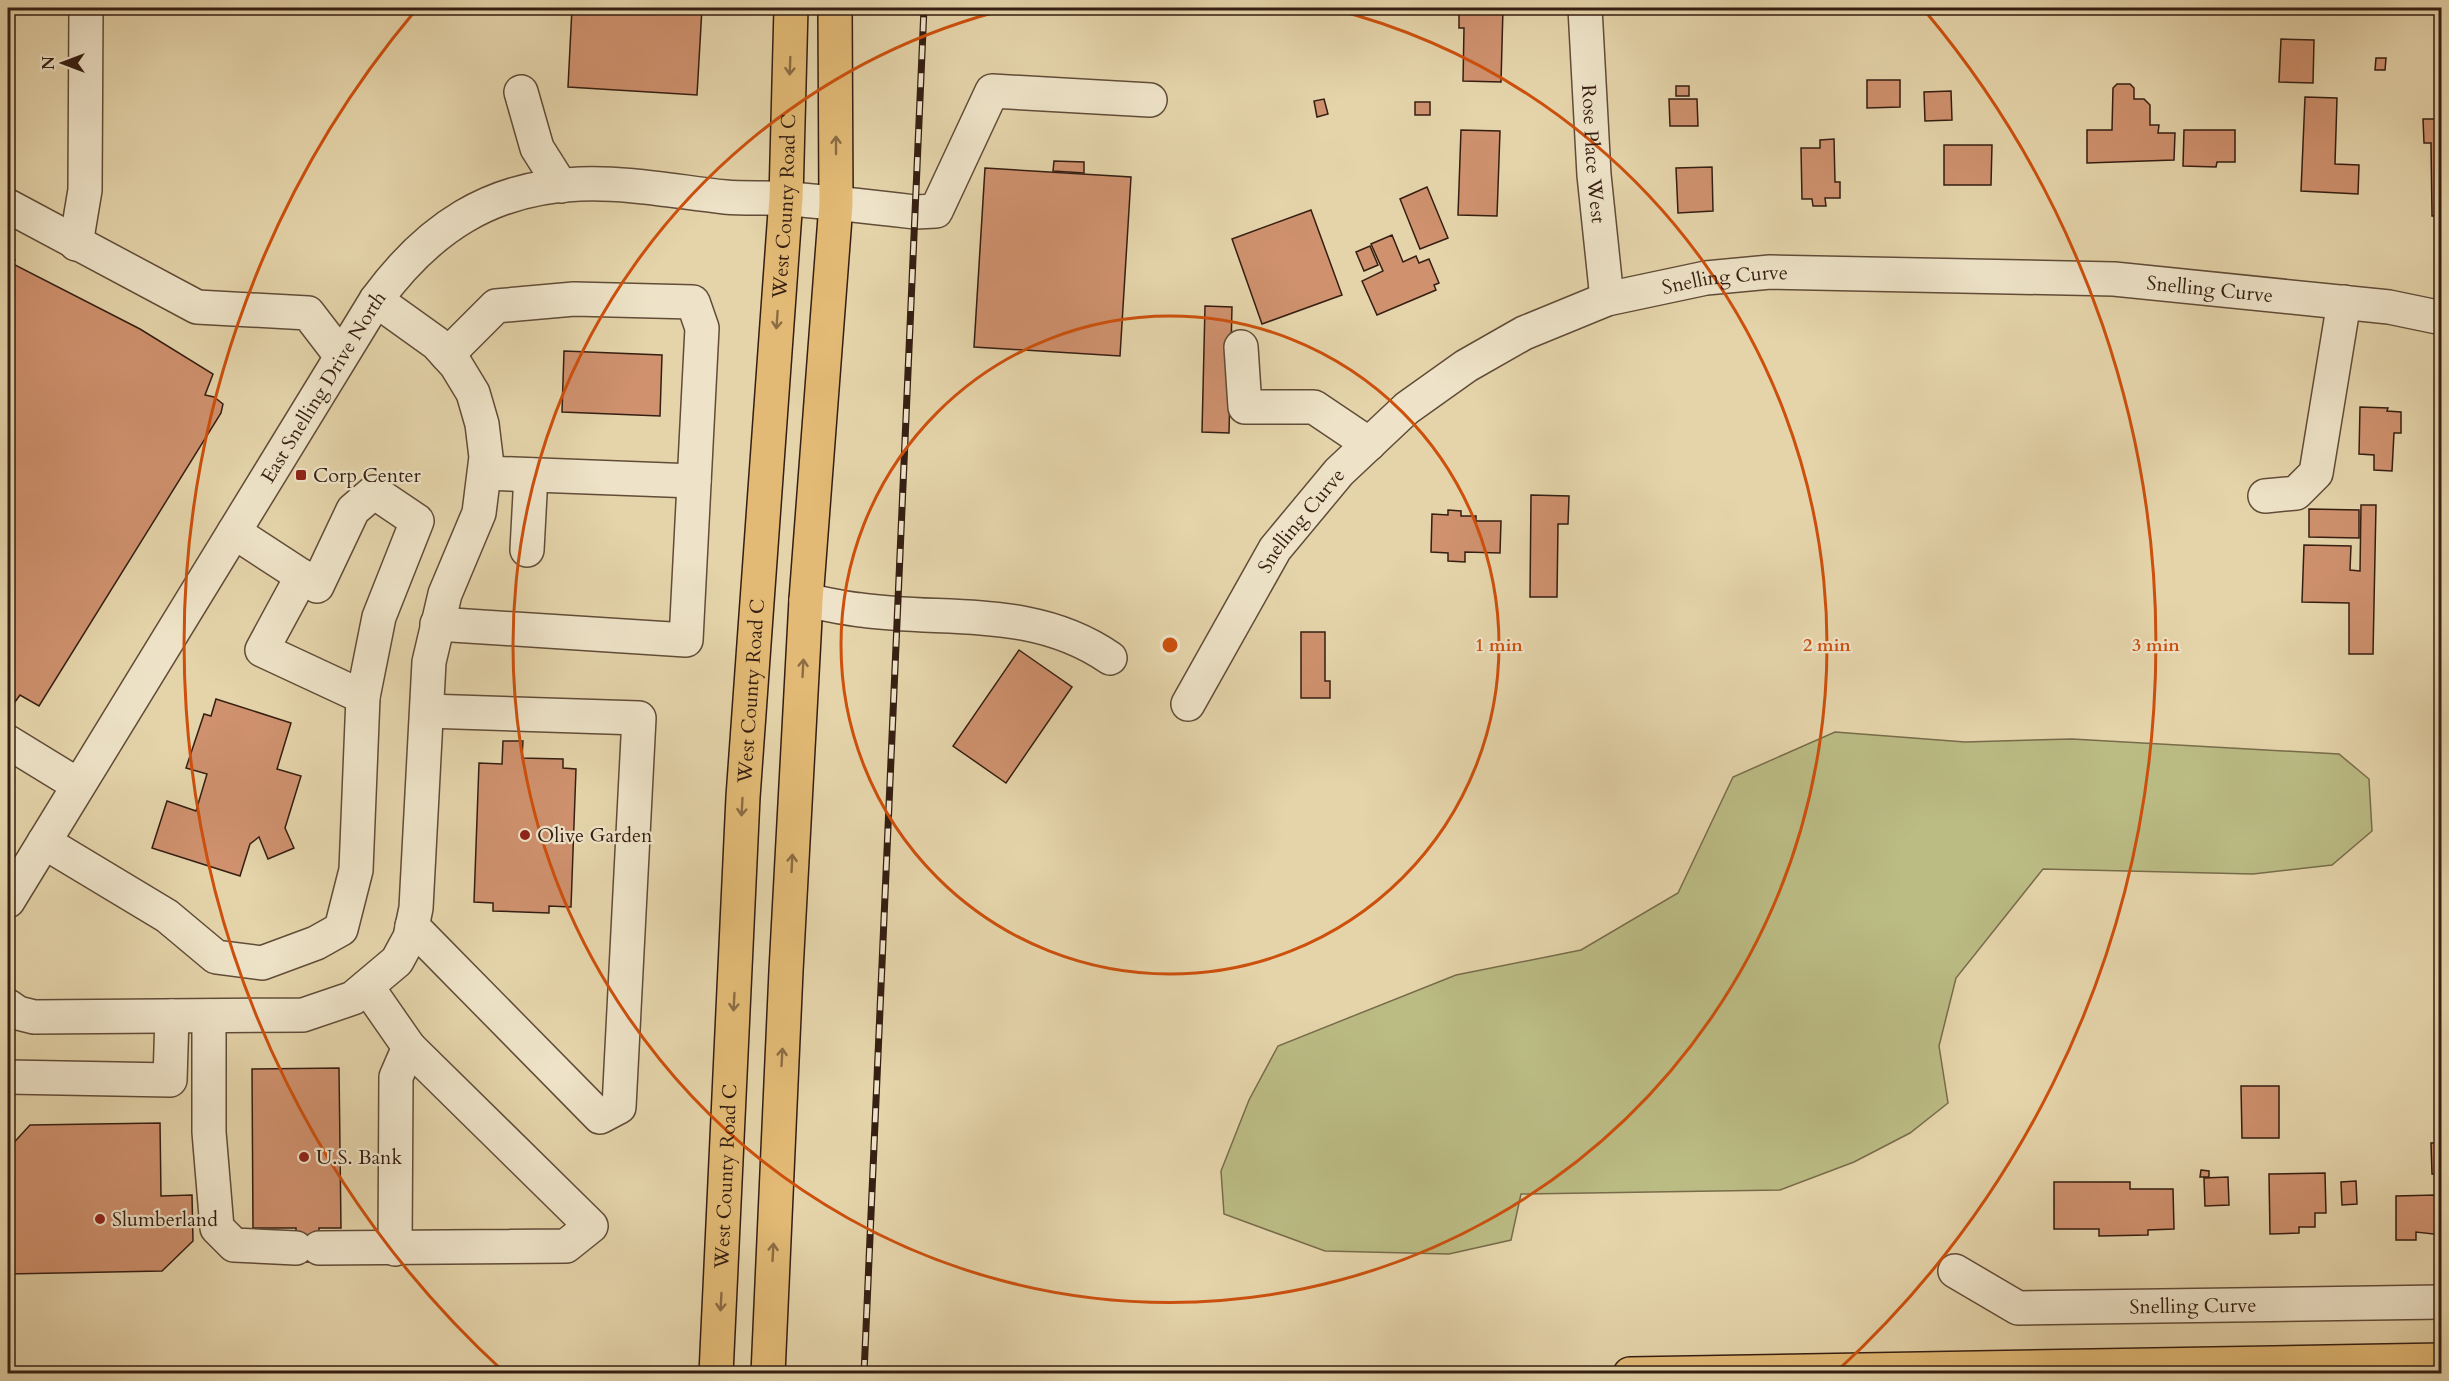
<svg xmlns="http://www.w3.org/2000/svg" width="2449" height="1381" font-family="Cardo,serif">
<rect width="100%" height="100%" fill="#e5d4aa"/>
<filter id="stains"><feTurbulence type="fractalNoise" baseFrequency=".00333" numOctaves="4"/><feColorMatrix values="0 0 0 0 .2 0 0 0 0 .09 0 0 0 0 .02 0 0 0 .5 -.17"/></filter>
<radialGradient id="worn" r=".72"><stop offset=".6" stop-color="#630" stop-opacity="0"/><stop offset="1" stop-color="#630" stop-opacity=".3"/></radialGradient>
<path fill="#bbbb84" stroke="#786c4b" stroke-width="1.5" d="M1835 732 1965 742 2072 739 2339 754 2369 779 2372 831 2332 865 2253 874 2043 869 1956 978 1939 1046 1948 1103 1910 1133 1854 1162 1780 1190 1521 1194 1511 1240 1449 1254 1325 1251 1224 1214 1221 1171 1249 1100 1278 1046 1456 975 1581 950 1678 893 1733 777Z"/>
<g fill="#cf916e" stroke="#351e12" stroke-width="1.5">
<path d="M572 8H702L697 95 568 87Z"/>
<path d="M1081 8H1164V12Z"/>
<path d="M1459 8H1503L1501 82 1463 81 1464 28H1459Z"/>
<path d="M2281 39 2314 40 2313 83 2279 82Z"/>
<path d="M2376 58H2386L2385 70H2375Z"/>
<path d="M1867 80H1900V107L1867 108Z"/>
<path d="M2117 84H2130L2134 88V99H2144L2150 105V125H2159L2158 133H2175L2174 160 2087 163V130H2112L2113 88Z"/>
<rect x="1676" y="86" width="13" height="10"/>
<path d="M1951 91 1952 120 1925 121 1924 92Z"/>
<path d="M2305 97 2337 98 2335 164 2359 165 2358 194 2301 191Z"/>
<path d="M1324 99 1328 114 1317 117 1314 101Z"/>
<path d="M1669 99H1697L1698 126H1670Z"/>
<rect x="1415" y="102" width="15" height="13"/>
<path d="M2423 119H2442V216H2432L2431 143H2424Z"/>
<path d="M1461 130 1500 131 1497 216 1458 215Z"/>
<path d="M2184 130H2235V162H2217L2216 167 2183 166Z"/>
<path d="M1834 139 1835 182H1840V198H1825L1826 206H1813L1812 199H1802L1801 148H1820V140Z"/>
<path d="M1944 145H1992L1991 185H1944Z"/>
<path d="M1054 161 1084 162V173L1053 171Z"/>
<path d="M1712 167 1713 211 1678 213 1676 168Z"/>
<path d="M985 168 1131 177 1120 356 974 347Z"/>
<path d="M1427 187 1448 238 1420 249 1400 199Z"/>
<path d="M1311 210 1342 295 1262 324 1232 239Z"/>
<path d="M1392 235 1403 262 1416 256 1419 263 1429 259 1439 283 1434 285 1436 290 1377 315 1362 281 1383 271 1371 244Z"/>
<path d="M1370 246 1378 265 1364 271 1356 252Z"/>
<path d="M8 256 15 260 13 264 140 329 213 374 205 395 214 397 223 404 221 413 39 706 20 695 12 706 8 707Z"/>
<path d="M1205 306 1232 307 1229 433 1202 432Z"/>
<path d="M564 351 662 355 660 416 562 412Z"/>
<path d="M2360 407 2388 408 2387 411 2401 412V433H2394L2392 471 2374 470V455L2359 454Z"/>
<path d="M1531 495 1569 496 1568 524H1558L1557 597H1530Z"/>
<path d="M2361 505H2376L2373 654H2349V603L2302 602 2304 545 2351 546 2350 570 2360 571Z"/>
<path d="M2309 509 2359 510V538L2309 537Z"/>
<path d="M1448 510 1461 511V516H1476V521H1501L1500 553 1465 552V562L1448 561V553L1431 552 1432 514 1448 515Z"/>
<path d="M1301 632H1325V681H1330V698H1301Z"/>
<path d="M1019 650 1072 687 1006 783 953 746Z"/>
<path d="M216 699 291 723 277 769 301 776 285 828 294 848 268 859 259 837 250 844 240 876 152 848 167 801 196 811 207 774 186 768 204 714 211 716Z"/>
<path d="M503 741H523L522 758 563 759V768L576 769 571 907 549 906V913L493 911V903L474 902 479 763 502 764Z"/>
<path d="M339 1068 341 1228H319V1262H296V1228H253L252 1069Z"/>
<path d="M2241 1086H2279V1138H2242Z"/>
<path d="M160 1123 161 1196 192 1195 193 1241 162 1271 8 1274V1149L30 1125Z"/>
<path d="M2431 1143H2442V1174H2432Z"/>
<path d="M2201 1170 2209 1171V1177H2200Z"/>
<path d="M2325 1173 2326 1213H2315V1227H2299V1233L2270 1234 2269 1174Z"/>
<path d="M2228 1177 2229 1205 2205 1206 2204 1178Z"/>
<path d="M2356 1181 2357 1204 2342 1205 2341 1182Z"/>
<path d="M2054 1182H2130V1189H2173L2174 1229 2148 1230V1235L2099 1236V1229H2054Z"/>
<path d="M2436 1195V1207H2442V1235L2416 1232V1240H2396V1196Z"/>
</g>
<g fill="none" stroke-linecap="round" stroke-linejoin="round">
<defs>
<g id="minor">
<path id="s1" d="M1585 8 1594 175 1607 299"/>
<path d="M521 92 537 148 561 186"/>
<path d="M8 206 197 307 308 313 341 356"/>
<path d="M76 244 85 190 86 8"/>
<path d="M1241 347 1245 407H1314L1369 444"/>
<path d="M485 473 694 481"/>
<path d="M2265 496 2296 493 2316 473 2344 302"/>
<path d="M527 550 531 475"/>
<path d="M302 576 262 650 363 697"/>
<path d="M806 600C824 604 842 608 861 610 947 622 1033 605 1110 658"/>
<path d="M437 624 686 640 702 328 693 302 574 299 496 306 447 355"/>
<path id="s2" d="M1188 704 1275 549 1339 472 1407 408 1466 366 1524 333 1607 299 1706 278 1770 272 2114 279 2389 307 2442 318"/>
<path d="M8 742 78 785"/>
<path d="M44 842 167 916 216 957 262 963 316 943 341 929 356 870 363 697 379 617 417 521 374 492 353 510 317 586 234 532"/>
<path id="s3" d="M8 901 376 300C428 229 490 187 580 184 628 182 678 192 725 197 746 199 767 197 788 199 831 202 873 207 915 212L936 211 992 91 1150 100"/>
<path d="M412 926 600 1117 619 1107 639 718 427 711"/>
<path d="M368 988 409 1047 396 1077 395 1249"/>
<path d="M8 1006 18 1013 34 1017 303 1015 353 998 397 961 410 937 416 908 429 662 445 594 479 513 486 457 482 424 473 393 456 365 436 343 376 300"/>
<path d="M209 1016V1132L217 1228 234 1245 296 1248"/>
<path d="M8 1077 170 1080 172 1016"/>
<path d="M319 1248 566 1246 591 1226 409 1047"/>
<path id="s4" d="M1955 1271 2018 1308 2442 1302"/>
</g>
<g id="major">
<path id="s5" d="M716 1374 743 797 786 198 791 8"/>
<path d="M768 1374 786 971 806 600 836 204 835 8"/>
</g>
<path id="highway" d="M1630 1374 2442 1360"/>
</defs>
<use href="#minor" stroke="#614c38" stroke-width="36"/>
<use href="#major" stroke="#351e12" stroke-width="36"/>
<use href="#highway" stroke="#351e12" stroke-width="36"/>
<use href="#minor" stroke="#eee3c8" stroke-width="33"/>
<use href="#major" stroke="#e2ba75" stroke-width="33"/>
<use href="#highway" stroke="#e2ba75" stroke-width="33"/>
<defs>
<path id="rail" d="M864 1374 924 8"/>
</defs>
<use href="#rail" stroke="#351e12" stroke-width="7"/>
<use href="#rail" stroke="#eee3c8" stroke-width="4.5" stroke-dasharray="14" stroke-linecap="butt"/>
</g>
<defs><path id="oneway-shaft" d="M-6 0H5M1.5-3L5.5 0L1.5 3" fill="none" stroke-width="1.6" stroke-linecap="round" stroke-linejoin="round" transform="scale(1.5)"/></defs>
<g stroke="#8c6c44">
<use href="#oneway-shaft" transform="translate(790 66) rotate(92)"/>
<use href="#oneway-shaft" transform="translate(836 145) rotate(-90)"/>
<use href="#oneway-shaft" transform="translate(777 320) rotate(94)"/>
<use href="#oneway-shaft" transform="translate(803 668) rotate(-87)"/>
<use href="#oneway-shaft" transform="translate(742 807) rotate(93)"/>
<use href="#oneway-shaft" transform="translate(792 863) rotate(-87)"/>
<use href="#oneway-shaft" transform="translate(734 1002) rotate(93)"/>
<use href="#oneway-shaft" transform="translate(782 1057) rotate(-87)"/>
<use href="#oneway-shaft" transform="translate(773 1252) rotate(-87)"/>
<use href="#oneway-shaft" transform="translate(721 1302) rotate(93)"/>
</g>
<g fill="none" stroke="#cd500d" stroke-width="3">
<circle cx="1170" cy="645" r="329"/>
<path d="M1329 8A657 657 0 1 1 1011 8"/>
<path d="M504 1372A986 986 0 0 1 415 11M1925 11A986 986 0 0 1 1836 1372"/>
</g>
<g fill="#8f2418" stroke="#eee3c8" stroke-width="2">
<rect x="295" y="469" width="12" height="12" rx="3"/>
<circle cx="525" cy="835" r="6"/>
<circle cx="304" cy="1157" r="6"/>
<circle cx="100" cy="1219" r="6"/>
</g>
<g text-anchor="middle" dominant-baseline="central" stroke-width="4.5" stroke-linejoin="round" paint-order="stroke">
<g font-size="20" fill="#351e12" stroke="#eee3c8">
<text stroke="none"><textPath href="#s1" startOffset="146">Rose Place West</textPath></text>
<text stroke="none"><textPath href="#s5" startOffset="1170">West County Road C</textPath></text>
<text stroke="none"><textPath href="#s2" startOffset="720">Snelling Curve</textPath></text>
<text stroke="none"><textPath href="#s2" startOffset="1206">Snelling Curve</textPath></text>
<text stroke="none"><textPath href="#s3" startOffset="603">East Snelling Drive North</textPath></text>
<text stroke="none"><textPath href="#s2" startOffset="216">Snelling Curve</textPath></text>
<text stroke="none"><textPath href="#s5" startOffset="684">West County Road C</textPath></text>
<text stroke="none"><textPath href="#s5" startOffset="198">West County Road C</textPath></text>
<text stroke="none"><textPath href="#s4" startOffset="248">Snelling Curve</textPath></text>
</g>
<g font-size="20" fill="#351e12" stroke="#eee3c8" text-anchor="start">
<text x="313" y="475">Corp Center</text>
<text x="537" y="835">Olive Garden</text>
<text x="316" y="1157">U.S. Bank</text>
<text x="112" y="1219">Slumberland</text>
</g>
</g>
<circle cx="1170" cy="645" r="9" fill="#cd500d" stroke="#eee3c8" stroke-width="3"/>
<g font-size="18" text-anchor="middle" font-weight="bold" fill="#cd500d" stroke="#eee3c8" stroke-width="4.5" stroke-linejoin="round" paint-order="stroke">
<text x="1499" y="651">1 min</text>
<text x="1827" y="651">2 min</text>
<text x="2156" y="651">3 min</text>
</g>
<rect width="2449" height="1381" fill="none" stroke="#e5d4aa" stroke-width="30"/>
<rect x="9" y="9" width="2431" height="1363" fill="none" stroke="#351e12" stroke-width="3"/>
<rect x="15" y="15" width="2419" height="1351" fill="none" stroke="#351e12" stroke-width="1.5"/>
<g transform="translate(63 63) rotate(270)" stroke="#eee3c8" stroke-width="4.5" paint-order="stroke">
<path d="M0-4.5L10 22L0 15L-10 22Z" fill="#351e12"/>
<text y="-9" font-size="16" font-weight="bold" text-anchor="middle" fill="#351e12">N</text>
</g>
<rect width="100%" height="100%" filter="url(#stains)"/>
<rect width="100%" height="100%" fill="url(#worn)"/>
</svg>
